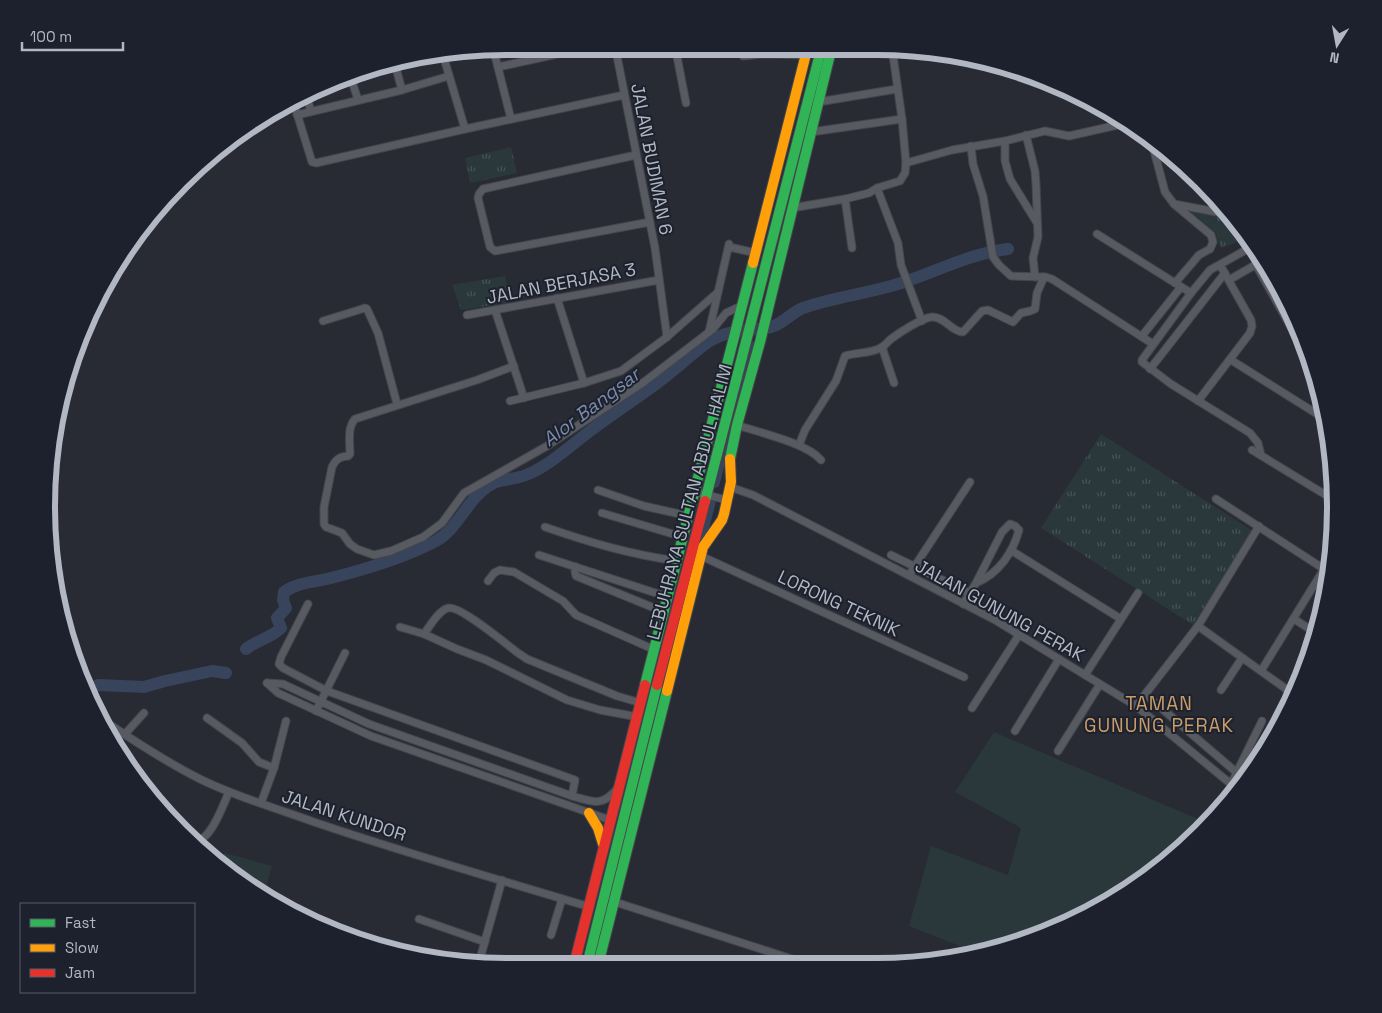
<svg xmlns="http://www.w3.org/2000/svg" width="1382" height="1013" font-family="'Space Grotesk',sans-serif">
<defs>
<pattern id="grass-tufts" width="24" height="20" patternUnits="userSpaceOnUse" patternTransform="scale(1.25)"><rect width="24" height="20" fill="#2a383c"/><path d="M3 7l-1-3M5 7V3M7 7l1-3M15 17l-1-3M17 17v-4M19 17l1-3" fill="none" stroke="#465357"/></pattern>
</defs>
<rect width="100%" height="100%" fill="#282b33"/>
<g fill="url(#grass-tufts)">
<path d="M511 147 517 173 470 183 465 158Z"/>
<path d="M1189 210 1231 217 1240 226 1248 238 1221 248 1215 232Z"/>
<path d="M505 276 510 302 461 310 452 285Z"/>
<path d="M1101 434 1253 531 1193 625 1041 528Z"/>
</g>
<g fill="#2a383c">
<path d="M994 732 1207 823 1156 871 1052 932 975 952 909 926 931 846 1008 875 1021 828 955 792Z"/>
<path d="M225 853 272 866 264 895 226 871 217 862 218 859Z"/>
</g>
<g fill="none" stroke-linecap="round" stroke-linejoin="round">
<g stroke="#38445b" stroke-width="7">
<path d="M716 484 753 345"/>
<path d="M701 546 712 503"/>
</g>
<g stroke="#38445b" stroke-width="12">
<path d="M246 649C257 640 271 638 281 628L277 618 286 608 283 600 284 592C298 582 316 582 331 578 367 569 404 558 436 541 460 528 468 495 494 483 504 479 516 479 526 475 549 466 570 446 590 431 616 411 644 394 670 373 683 363 695 351 708 342 728 329 749 331 771 327 783 324 792 312 803 308 830 298 863 294 891 286 931 275 966 254 1008 249"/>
<path d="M86 691 98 685 144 687 165 681 212 671 226 673"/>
</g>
<defs>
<g id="street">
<path d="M615 46 655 248 667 337"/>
<path d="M675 46 686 103"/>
<path d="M493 48 511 119"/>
<path d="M892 48 902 119 906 163"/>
<path d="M443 55 465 129"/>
<path d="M743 56 765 54 806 55"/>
<path d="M394 61 402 90"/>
<path d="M498 67 594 46"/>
<path d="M351 78 358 100"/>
<path d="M307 98 311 111"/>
<path d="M818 102 897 89"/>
<path d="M294 104 312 162 316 163 465 129 624 95"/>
<path d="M297 115 402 90 449 76"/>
<path d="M811 132 902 119"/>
<path d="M1026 135 1035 171 1036 184 1038 237 1033 258 1035 277"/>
<path d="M1005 141V161L1010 179 1037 223"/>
<path d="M1152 143 1165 192 1174 204 1227 214"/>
<path d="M971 146 973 164 983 196 993 257 999 265 1011 276 1046 277 1052 279 1153 344"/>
<path d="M636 155 483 189 479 194 478 198 490 247 495 251 650 222"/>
<path d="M877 188 898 243 901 265 922 321"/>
<path d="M845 199 852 248"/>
<path d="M1174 204 1211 235 1213 242 1210 249 1199 255 1175 283"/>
<path d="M792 208 845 199 869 193 877 188 900 181 905 173 906 163 952 150 1005 141 1045 131 1069 136 1122 124H1131"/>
<path d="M1097 234 1191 293"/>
<path d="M1253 246 1210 270 1191 293 1142 360V362L1171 384 1250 433 1258 443 1261 455"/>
<path d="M729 247 756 253"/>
<path d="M1256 265 1291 327 1294 330 1298 329"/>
<path d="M1229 280 1262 261"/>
<path d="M557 298 584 383"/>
<path d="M495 310 524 398"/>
<path d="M467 315 659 280"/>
<path d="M323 321 365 308 367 309 378 333 397 404"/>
<path d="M709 332 729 244"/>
<path d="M1142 336 1181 287"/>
<path d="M882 347 894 383"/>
<path d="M1231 360 1325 419"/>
<path d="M514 366 477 380 355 419C347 428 350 442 350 454L348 456C339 457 336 459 332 467L324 507V524L326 527 342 533 350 544 357 549 374 555 391 551 423 537 442 523 464 493 547 446 644 382 713 329 726 313 743 305"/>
<path d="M1150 369 1225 273"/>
<path d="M510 401 584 383 621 371 667 337 718 292"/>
<path d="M1198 401 1250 333 1252 326 1251 320 1220 265"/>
<path d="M737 425C760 433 807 443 821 460"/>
<path d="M799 445 805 430 836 381 845 356C856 352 872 354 882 347 886 345 888 341 891 339 900 332 922 318 932 317 944 316 952 332 963 332L982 311 988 310 1013 322 1021 313 1030 311 1035 309 1037 293 1044 277"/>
<path d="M1252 450 1334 500"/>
<path d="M730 487 753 495 995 620 1136 706 1237 789"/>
<path d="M598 490 644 506 689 516"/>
<path d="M695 492 727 500"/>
<path d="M1216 499 1324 569"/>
<path d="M602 513 683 537"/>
<path d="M545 527C591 543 629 554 677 561"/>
<path d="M1012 551 1121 619"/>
<path d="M539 555 668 597"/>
<path d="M891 555 969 593"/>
<path d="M701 556 964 677"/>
<path d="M50 563 59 572V579L55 584"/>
<path d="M576 567 575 572 576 576 664 612"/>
<path d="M909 575 970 482"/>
<path d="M488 581 494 573 500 570 514 572 563 601 576 615 655 650"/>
<path d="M308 604 281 657 279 664 283 668 327 691 575 780 572 796"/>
<path d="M963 604 976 583 1002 532 1010 524 1015 526 1019 530C1013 553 998 574 976 583"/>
<path d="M1294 619 1316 633"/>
<path d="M1198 626 1293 694"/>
<path d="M400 627 424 634 457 649 486 660 567 700 600 710 638 717"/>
<path d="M424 634C430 626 438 611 448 608 460 605 507 645 518 653L527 659 617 696 641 703"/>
<path d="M1261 671 1332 556"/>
<path d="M1085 675 1138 593"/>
<path d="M267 683 283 684 369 724 572 796C593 802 602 807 617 789"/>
<path d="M267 683 278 693 371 736 610 820"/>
<path d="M1221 690 1242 658"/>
<path d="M1146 695 1236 772"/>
<path d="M1136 706 1198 626 1259 526"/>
<path d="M972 708 1019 635"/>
<path d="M316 711 345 653"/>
<path d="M207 718 242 743 259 762 274 768"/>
<path d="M103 720C134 741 166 762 200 779 236 797 276 808 314 822 405 853 497 879 590 907"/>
<path d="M1015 731 1059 659"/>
<path d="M125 734 144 713"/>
<path d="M1058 751 1100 684"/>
<path d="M1231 784 1262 721"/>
<path d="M261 803 274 768 286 721"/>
<path d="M196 841C211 840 223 805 229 792"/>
<path d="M615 902 792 959"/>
<path d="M419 919 485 942"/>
<path d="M551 935 562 899"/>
<path d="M478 966 502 880"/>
</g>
<g id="fast">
<path d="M730 459 737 425 760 342 832 46"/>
<path d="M705 501 822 46"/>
<path d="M645 685 753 263"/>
<path d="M587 965 657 685"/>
<path d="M598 965 667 691"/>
</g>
<g id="slow">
<path d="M753 263 808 46"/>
<path d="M667 691 703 547 722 520 724 514 731 482 730 459"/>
<path d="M589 813 598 828 603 844"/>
</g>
<g id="jam">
<path d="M657 685 705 501"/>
<path d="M574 965 645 685"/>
</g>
</defs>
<use href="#street" stroke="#44464c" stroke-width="9"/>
<use href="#fast" stroke="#44464c" stroke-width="12"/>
<use href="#slow" stroke="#44464c" stroke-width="12"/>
<use href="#jam" stroke="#44464c" stroke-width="12"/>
<use href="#street" stroke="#585a61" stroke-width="7"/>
<use href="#fast" stroke="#30b455" stroke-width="10"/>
<use href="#slow" stroke="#ff9f0a" stroke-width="10"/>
<use href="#jam" stroke="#e5322d" stroke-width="10"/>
</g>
<g text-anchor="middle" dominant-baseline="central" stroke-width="4" stroke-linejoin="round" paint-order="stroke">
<g font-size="18" fill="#b2b7c4" stroke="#1c212d">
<text transform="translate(652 159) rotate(79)">JALAN BUDIMAN 6</text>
<text transform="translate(561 283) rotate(-11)">JALAN BERJASA 3</text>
<text transform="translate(689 502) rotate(-75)">LEBUHRAYA SULTAN ABDUL HALIM</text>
<text transform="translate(839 603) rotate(25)">LORONG TEKNIK</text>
<text transform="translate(1000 610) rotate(29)">JALAN GUNUNG PERAK</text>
<text transform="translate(344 815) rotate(18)">JALAN KUNDOR</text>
</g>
<g font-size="19" font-style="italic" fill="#7c8baa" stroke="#1c212d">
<text transform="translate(591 407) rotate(-37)">Alor Bangsar</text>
</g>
<g font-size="19" letter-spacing="1" fill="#c99d69" stroke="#1c212d">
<text x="1159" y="703">TAMAN<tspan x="1159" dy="22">GUNUNG PERAK</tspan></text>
</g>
</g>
<path d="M0 0H1382V1013H0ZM506 55H876A451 451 0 0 1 1327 506V507A451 451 0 0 1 876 958H506A451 451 0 0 1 55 507V506A451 451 0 0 1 506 55Z" fill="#1c212d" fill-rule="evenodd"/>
<path fill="none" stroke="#b2b7c4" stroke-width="6" d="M506 55H876A451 451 0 0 1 1327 506V507A451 451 0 0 1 876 958H506A451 451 0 0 1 55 507V506A451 451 0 0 1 506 55Z"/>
<rect x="20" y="903" width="175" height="90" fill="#1c212d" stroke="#585d69"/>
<rect x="30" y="919" width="25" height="8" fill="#30b455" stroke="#585d69"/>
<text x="65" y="928" font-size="15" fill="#b2b7c4">Fast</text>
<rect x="30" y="944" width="25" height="8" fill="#ff9f0a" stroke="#585d69"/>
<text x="65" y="953" font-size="15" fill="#b2b7c4">Slow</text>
<rect x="30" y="969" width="25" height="8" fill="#e5322d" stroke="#585d69"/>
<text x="65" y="978" font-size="15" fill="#b2b7c4">Jam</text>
<g transform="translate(1337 45) rotate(191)" stroke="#1c212d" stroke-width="4" paint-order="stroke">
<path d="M0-4L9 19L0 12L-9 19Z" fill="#b2b7c4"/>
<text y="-8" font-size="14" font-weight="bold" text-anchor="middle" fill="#b2b7c4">N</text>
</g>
<path d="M22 42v8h101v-8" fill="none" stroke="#b2b7c4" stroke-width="2.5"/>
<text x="30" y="42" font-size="15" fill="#b2b7c4" stroke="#1c212d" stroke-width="4" paint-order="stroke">100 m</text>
</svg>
